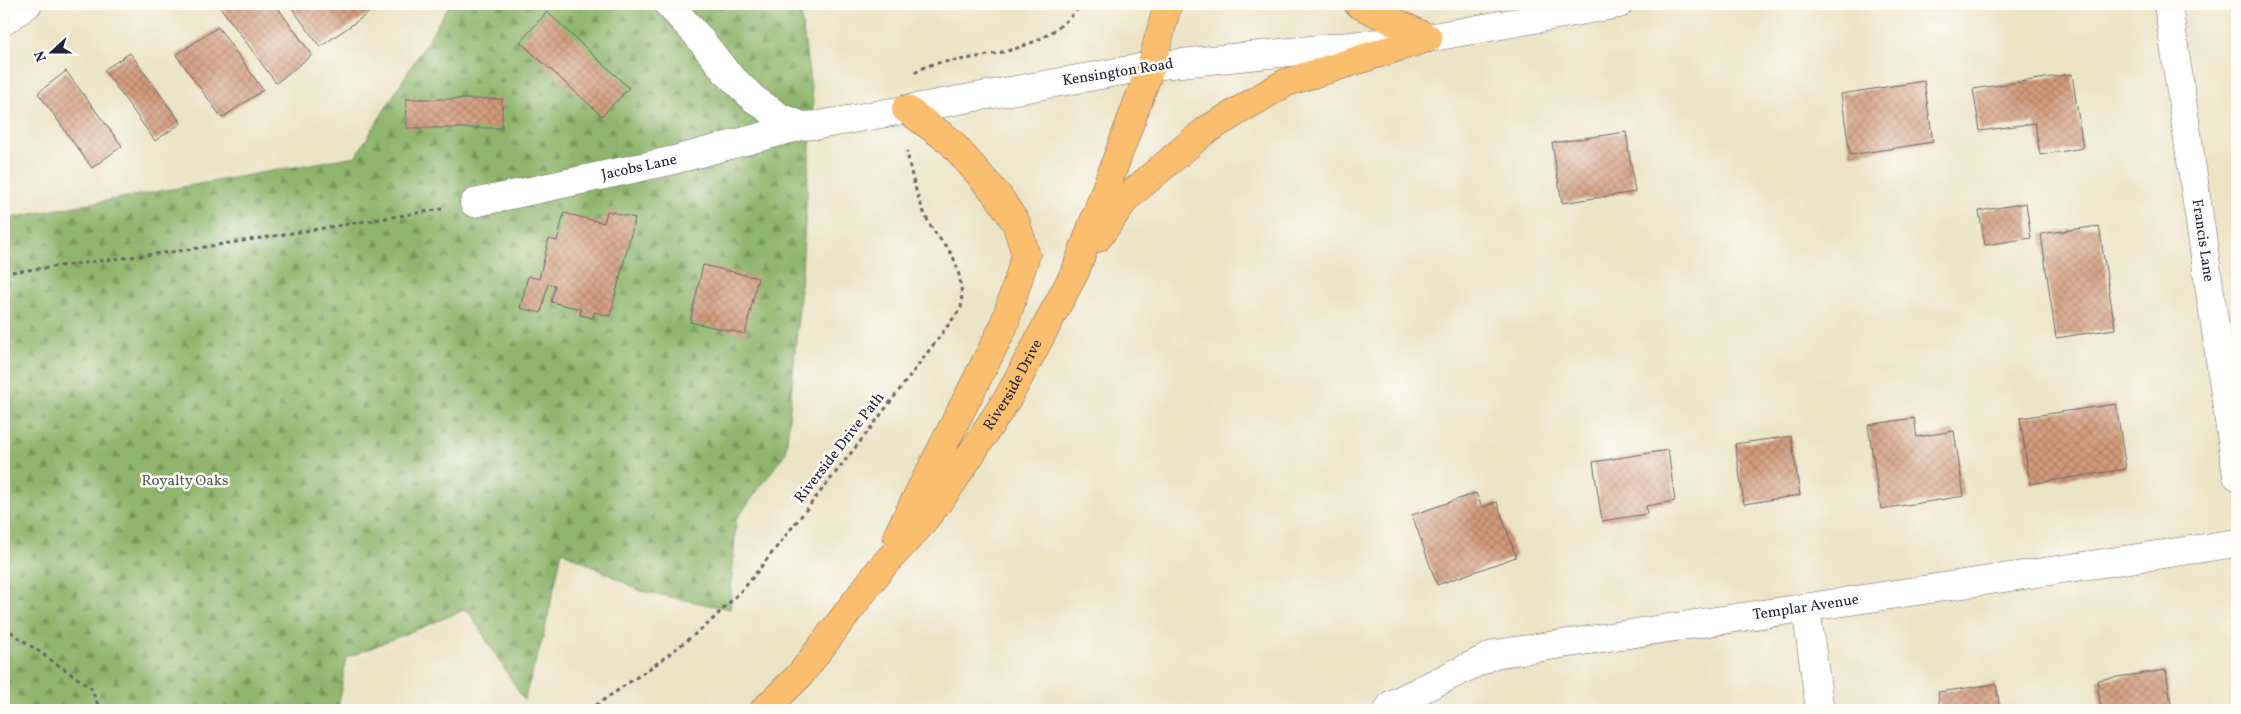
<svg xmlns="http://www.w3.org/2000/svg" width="2241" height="714" font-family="Vollkorn,serif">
<defs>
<pattern id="forest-firs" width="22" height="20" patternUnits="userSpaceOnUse" patternTransform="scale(1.25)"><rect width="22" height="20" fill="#8fb66c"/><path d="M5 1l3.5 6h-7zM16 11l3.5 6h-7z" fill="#74945a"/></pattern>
<pattern id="building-cross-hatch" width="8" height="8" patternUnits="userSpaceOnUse" patternTransform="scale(1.25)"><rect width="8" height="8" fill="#d39b7a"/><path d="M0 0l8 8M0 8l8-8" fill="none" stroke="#ab7e65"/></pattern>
</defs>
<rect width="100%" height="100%" fill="#fdfcf7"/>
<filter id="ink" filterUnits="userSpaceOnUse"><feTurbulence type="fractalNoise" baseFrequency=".02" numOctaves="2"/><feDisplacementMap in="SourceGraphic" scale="10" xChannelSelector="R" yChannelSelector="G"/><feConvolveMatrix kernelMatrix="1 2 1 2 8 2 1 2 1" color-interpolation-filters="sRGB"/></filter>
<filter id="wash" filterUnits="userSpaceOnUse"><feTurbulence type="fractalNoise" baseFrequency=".0096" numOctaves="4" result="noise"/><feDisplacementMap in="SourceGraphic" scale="20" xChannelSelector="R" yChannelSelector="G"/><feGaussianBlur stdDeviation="1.12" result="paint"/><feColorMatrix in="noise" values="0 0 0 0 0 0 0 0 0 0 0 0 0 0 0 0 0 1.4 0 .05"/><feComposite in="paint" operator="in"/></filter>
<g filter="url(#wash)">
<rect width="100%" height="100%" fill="#ebe4c5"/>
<path fill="url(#forest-firs)" stroke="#586c54" d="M450 4H790L801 15 813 102 801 284 786 452 736 520 730 609 641 591 562 551 544 634 524 700 467 609 346 658 338 710H4V219L356 156Z"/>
<g id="blocks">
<g fill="url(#building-cross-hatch)">
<path d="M218 4H275L312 55 276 83Z"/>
<path d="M289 4H368L373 10 320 47Z"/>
<path d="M547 12 629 88 602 116 520 42Z"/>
<path d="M218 27 263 90 222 118 176 55Z"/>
<path d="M130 53 181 123 155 141 104 70Z"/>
<path d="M66 71 122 146 92 168 38 93Z"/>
<path d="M2072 74 2083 148 2040 155 2035 123 1980 131 1973 89Z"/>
<path d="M1924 81 1933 142 1850 155 1841 94Z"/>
<path d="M406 99H502V128H407Z"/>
<path d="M1626 132 1635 192 1562 203 1552 143Z"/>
<path d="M2026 203 2031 238 1985 245 1979 211Z"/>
<path d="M607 211 635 218 610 316 594 312 593 318 580 315 581 309 551 302 555 285 548 284 541 313 520 308 528 276 539 279 549 239 557 241 564 213 604 223Z"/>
<path d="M2099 226 2115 329 2056 338 2041 234Z"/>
<path d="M703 265 758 278 745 334 690 322Z"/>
<path d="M2116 404 2126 469 2030 484 2020 418Z"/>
<path d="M1914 418 1917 437 1954 431 1964 496 1881 509 1868 425Z"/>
<path d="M1791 436 1800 495 1744 504 1735 444Z"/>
<path d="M1668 450 1675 501 1646 506 1647 514 1602 521 1593 462Z"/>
<path d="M1476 493 1482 507 1497 502 1516 557 1437 585 1412 515Z"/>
<path d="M2166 670 2172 710H2101L2097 680Z"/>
<path d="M1996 684 2000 710H1940L1938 692Z"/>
</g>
</g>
</g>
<g filter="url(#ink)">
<use href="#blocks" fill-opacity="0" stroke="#68666b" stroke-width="1"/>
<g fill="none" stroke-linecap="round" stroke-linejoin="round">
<defs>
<g id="minor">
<path d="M668 4 697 35 726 72 754 99 780 117 802 126 819 125 1151 66"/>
<path id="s1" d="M2168 4 2237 476"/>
<path d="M4 21 28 4"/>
<path id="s2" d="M474 203 670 161 802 126"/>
<path d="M1806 608 1820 710"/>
<path id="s3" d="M1388 710 1392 704 1495 654 2237 543"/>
</g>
<path id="tertiary" d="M1151 66 1428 38 1619 4"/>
<g id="trunk">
<path d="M1358 4 1428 38"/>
<path d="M1098 238 1126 198 1205 131 1285 83 1428 38"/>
<path d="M897 536 1003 328 1026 255 1016 223 999 197 950 141 906 109"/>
<path id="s4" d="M764 710 800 675 881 568 918 528 948 489 1009 396 1075 272 1151 66 1168 4"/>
</g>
</defs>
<use href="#minor" stroke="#68666b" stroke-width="29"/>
<use href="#tertiary" stroke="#68666b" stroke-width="29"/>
<use href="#trunk" stroke="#68666b" stroke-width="29"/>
<g stroke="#68666b" stroke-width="3" stroke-dasharray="4 4" stroke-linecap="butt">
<path d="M915 73C926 63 945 62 959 60 1009 52 1048 46 1082 4"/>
<path d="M4 273 186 250 442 209"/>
<path d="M4 627 91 688 100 710"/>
<path d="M589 710 659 662 708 624 745 587 870 429 961 308C963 292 960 274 954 259 947 245 934 234 928 221 917 198 911 175 907 151"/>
</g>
<use href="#minor" stroke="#fff" stroke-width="28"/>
<use href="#tertiary" stroke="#fff" stroke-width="28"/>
<use href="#trunk" stroke="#fbbd6e" stroke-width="28"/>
</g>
</g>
<g text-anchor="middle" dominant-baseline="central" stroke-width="5" stroke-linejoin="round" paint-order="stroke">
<g font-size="15" fill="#22223b" stroke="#fdfcf7">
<text transform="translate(1118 73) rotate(-9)">Kensington Road</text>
<text stroke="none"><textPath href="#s2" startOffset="169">Jacobs Lane</textPath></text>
<text stroke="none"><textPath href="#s1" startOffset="239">Francis Lane</textPath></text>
<text stroke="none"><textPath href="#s4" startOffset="411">Riverside Drive</textPath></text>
<text transform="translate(840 448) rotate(-52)">Riverside Drive Path</text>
<text stroke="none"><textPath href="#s3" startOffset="436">Templar Avenue</textPath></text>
</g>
<g font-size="15" fill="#4e584f" stroke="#fdfcf7">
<text x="185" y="481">Royalty Oaks</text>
</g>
</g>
<rect width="2241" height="714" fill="none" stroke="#fdfcf7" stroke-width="20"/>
<g transform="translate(52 52) rotate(249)" stroke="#fdfcf7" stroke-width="4" paint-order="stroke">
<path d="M0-4L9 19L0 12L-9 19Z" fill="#22223b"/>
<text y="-8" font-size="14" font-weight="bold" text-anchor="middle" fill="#22223b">N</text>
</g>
</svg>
